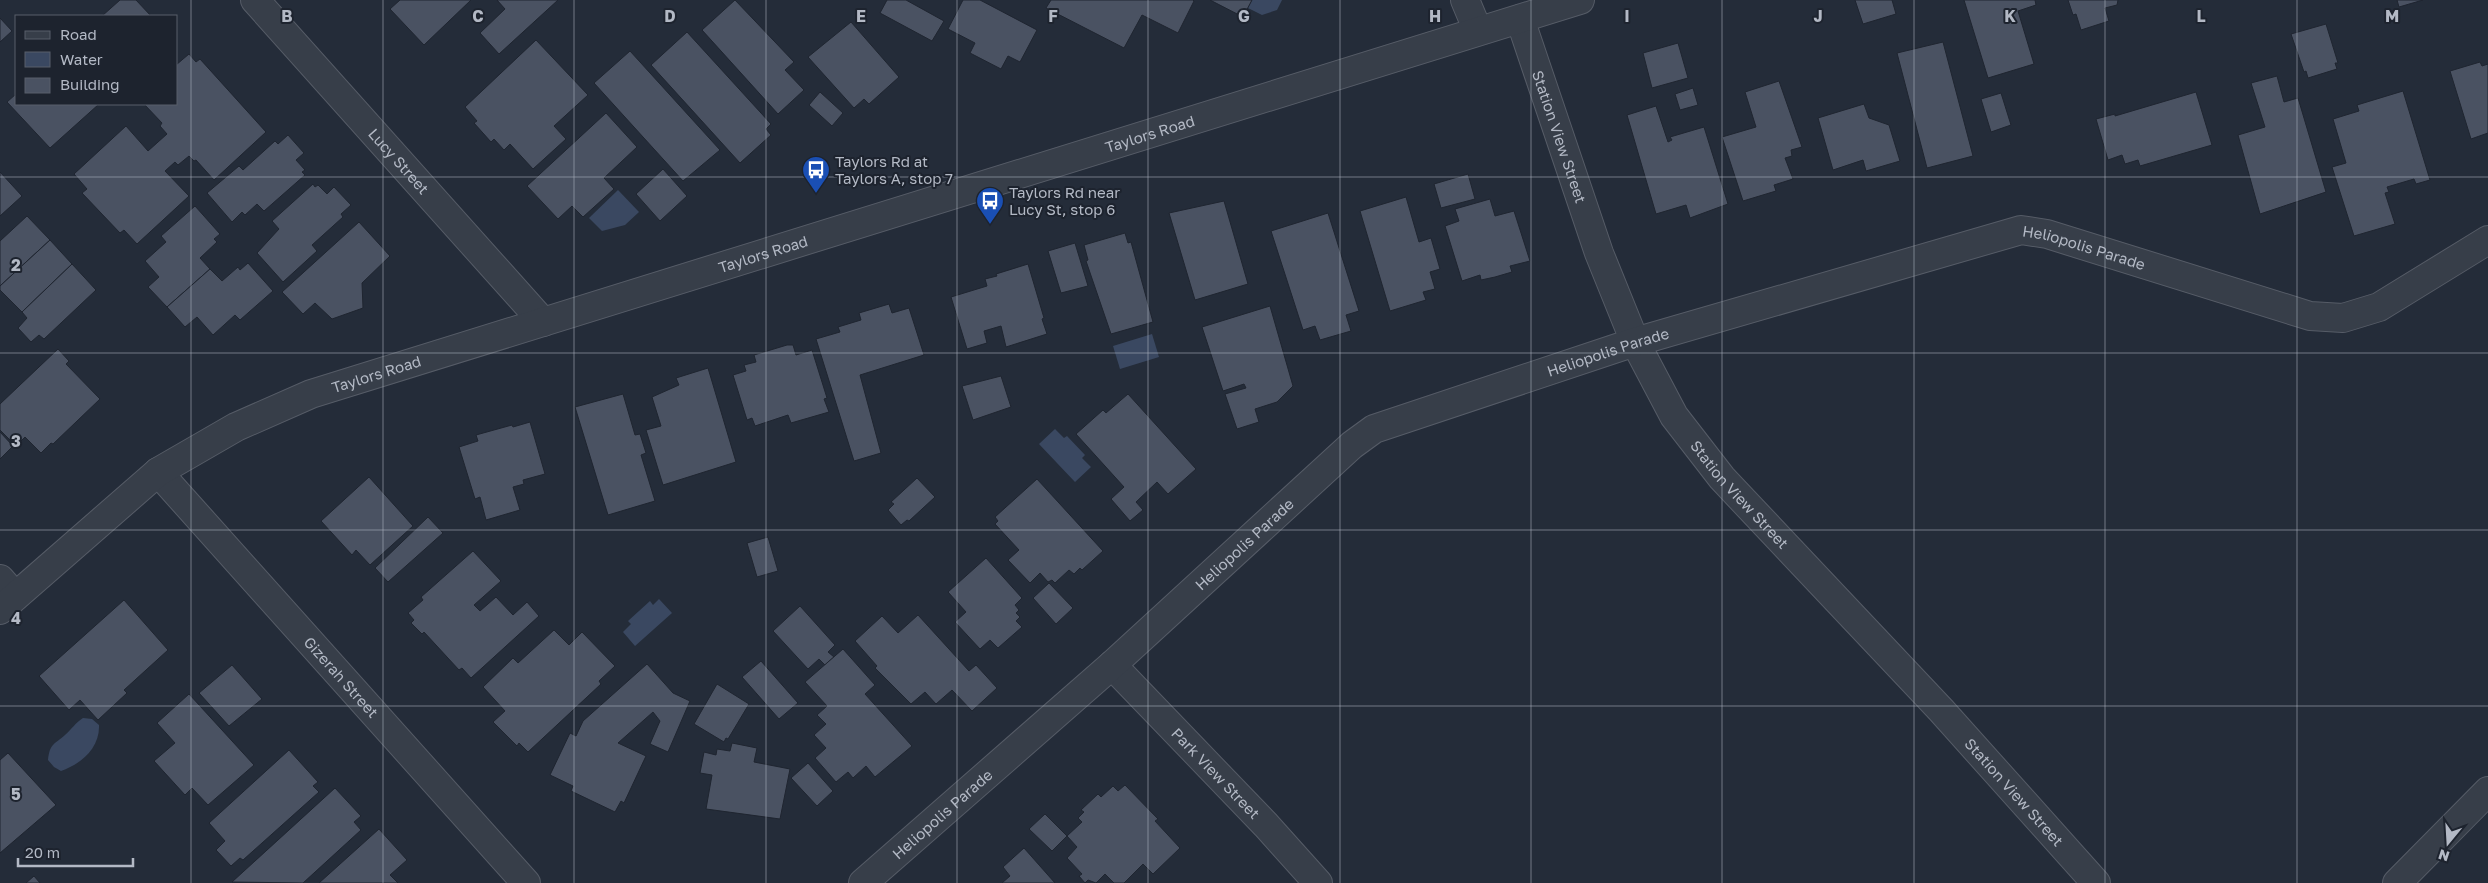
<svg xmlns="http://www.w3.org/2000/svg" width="2488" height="883" font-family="'Golos Text',sans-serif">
<rect width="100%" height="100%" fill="#242c39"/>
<g fill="#3a4861">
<path d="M1252 0H1282L1277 10 1262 15 1248 8Z"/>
<path d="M618 190 639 212 625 225 602 231 589 218Z"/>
<path d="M1152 334 1159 357 1120 369 1113 346Z"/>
<path d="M1055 429 1064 438 1067 436 1085 455 1082 458 1091 467 1075 482 1039 444Z"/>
<path d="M659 599 672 613 635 646 623 632 631 624 628 621 650 601 653 605Z"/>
<path d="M83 718 92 719 99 725C100 748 81 764 61 771L54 767 48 760C50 743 54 745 65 735 72 729 75 723 83 718Z"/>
</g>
<g fill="#4a5262" stroke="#1f2530">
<path d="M120 0H136L151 16H102Z"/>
<path d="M400 0H471L424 45 390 9Z"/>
<path d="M497 0H558L499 54 480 33 505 9Z"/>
<path d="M735 0 794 62 785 70 804 90 778 114 702 30Z"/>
<path d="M887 0H906L944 21 932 41 880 13Z"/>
<path d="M963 0H980L1037 30 1020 62 1008 56 1001 69 970 53 975 43 948 29Z"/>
<path d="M1051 0H1193L1194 1 1178 33 1142 15 1124 48 1046 8Z"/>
<path d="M1210 0H1252L1243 17Z"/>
<path d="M1855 0H1892L1896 14 1863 24Z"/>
<path d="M1964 0H2035L2036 5 2018 11 2034 64 1988 78Z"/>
<path d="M2068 0H2118L2117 5 2105 8 2109 21 2081 30 2076 14 2073 15Z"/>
<path d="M2397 0H2423L2399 7Z"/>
<path d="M0 18 12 31 0 42Z"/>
<path d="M851 22 899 77 869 104 864 99 854 108 808 57Z"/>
<path d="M2326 24 2338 63H2335L2337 69 2308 78 2306 71 2304 72 2291 34Z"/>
<path d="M687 32 771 124 766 129 771 135 740 163 651 65Z"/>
<path d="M536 40 588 95 554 126 566 139 533 169 510 144 504 150 494 139 491 142 474 123 477 121 465 107Z"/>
<path d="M1943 42 1973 156 1927 168 1897 53Z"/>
<path d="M1678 43 1688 78 1652 88 1643 53Z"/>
<path d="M630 51 720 150 683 181 594 83Z"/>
<path d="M189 54 196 62 200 59 266 132 214 180 196 160 194 161 189 156 178 165 175 162 165 171 189 196 137 244 124 230 120 233 82 193 87 189 74 174 126 126 148 151 167 134 160 126 162 123 144 104H176V65Z"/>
<path d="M2480 62 2482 66 2488 64V133L2471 139 2450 71Z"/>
<path d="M2277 76 2284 102 2298 98 2326 192 2260 214 2238 135 2265 127 2251 83Z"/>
<path d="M1779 81 1802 147 1791 150 1792 156 1785 158 1793 179 1774 185 1776 191 1743 201 1722 137 1756 127 1745 92Z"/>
<path d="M1693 88 1698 105 1680 110 1675 94Z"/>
<path d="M2403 91 2430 180 2416 184 2414 179 2387 187 2389 192 2385 193 2395 224 2354 236 2332 167 2346 163 2333 119 2359 111 2357 105Z"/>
<path d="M820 92 843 113 832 126 809 105Z"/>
<path d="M2196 92 2212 145 2140 166 2138 160 2125 164 2122 155 2108 160 2096 119 2115 114V116Z"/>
<path d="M2001 93 2011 125 1991 132 1981 99Z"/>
<path d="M16 94V104H99L50 148 7 102Z"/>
<path d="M1864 104 1869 118 1889 125 1900 161 1866 171 1863 160 1833 170 1818 118Z"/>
<path d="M1656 106 1668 142 1672 140 1670 137 1704 127 1728 204 1690 218 1686 205 1656 214 1627 115Z"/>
<path d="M606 113 637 147 604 178 614 189 583 217 572 206 558 219 527 186Z"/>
<path d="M288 135 304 153 296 160 305 170 302 172 305 175 264 211 257 204 245 215 242 212 232 222 207 193 239 166 243 170 275 141 278 144Z"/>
<path d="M663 169 687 196 660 221 636 194Z"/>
<path d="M0 172 22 196 0 216Z"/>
<path d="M1468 174 1475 199 1441 208 1434 184Z"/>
<path d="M313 184 315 187 318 185 327 194 334 187 351 205 341 214 343 217 312 245 317 251 283 282 257 253 279 229 272 221Z"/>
<path d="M1406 197 1419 242 1431 238 1440 269 1430 272 1435 289 1423 292 1426 300 1390 311 1360 211Z"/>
<path d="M1490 199 1495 216 1514 211 1530 261 1510 266 1512 272 1495 277 1481 280 1480 275 1462 281 1445 226 1459 221 1455 209Z"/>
<path d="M1224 201 1248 284 1195 300 1169 213Z"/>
<path d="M195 206 220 234 214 239 217 242 200 258 210 269 167 307 148 287 159 277 145 261 166 242 161 236Z"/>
<path d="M1328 213 1359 311 1346 315 1351 331 1320 340 1315 326 1303 330 1271 231Z"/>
<path d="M27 216 50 240 0 286V241Z"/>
<path d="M359 222 390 256 362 283 363 308 332 319 315 303 303 314 282 292Z"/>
<path d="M1125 233 1128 243 1131 242 1153 322 1111 334 1086 261 1088 260 1084 245Z"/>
<path d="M50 240 72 264 22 312 0 290V286Z"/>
<path d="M1075 243 1088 286 1061 293 1048 251Z"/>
<path d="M248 263 273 291 240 320 235 315 213 335 197 317 185 327 167 307 210 269 222 281 238 267 240 270Z"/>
<path d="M72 264 96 290 44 339 39 335 31 342 18 328 27 318 22 312Z"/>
<path d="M1028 264 1044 318 1042 319 1047 334 1006 347 1001 326 984 331 987 343 967 349 951 297 987 286 985 279 997 276 996 274Z"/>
<path d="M889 304 892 313 909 308 924 355 860 375 881 453 854 461 816 339 840 332 838 327 861 320 859 313Z"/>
<path d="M1270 306 1293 386 1277 402 1255 409 1259 422 1237 429 1225 394 1246 388 1244 384 1223 391 1202 327Z"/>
<path d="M787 345H793L796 355 812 350 827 398 824 399 829 412 791 423 788 415 755 426 752 418 747 420 733 375 746 371 744 365 756 362 754 355Z"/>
<path d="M58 349 69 361 66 364 100 399 53 444 51 443 41 453 25 437 16 446 0 430V404Z"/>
<path d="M708 368 736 462 663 485 646 430 661 426 652 397 679 385 676 378Z"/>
<path d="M1001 376 1011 407 973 420 962 386Z"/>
<path d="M623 394 635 435 640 434 646 453 641 455 655 501 608 515 575 407Z"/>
<path d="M1128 394 1196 469 1168 494 1157 482 1136 502 1143 510 1130 521 1111 499 1124 487 1076 434 1103 410 1106 413Z"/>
<path d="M530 422 545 474 523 480 524 484 513 487 520 510 486 520 480 497 475 499 459 447 478 441 476 435 512 425 513 427Z"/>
<path d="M0 432 13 446 0 459Z"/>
<path d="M369 477 413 526 370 565 356 550 352 555 321 521Z"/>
<path d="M917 478 935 497 909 521 907 520 901 525 888 510 894 504 891 502Z"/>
<path d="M1037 479 1103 551 1082 570 1080 568 1074 574 1069 570 1055 583 1052 580 1048 582 1040 573 1030 583 1008 560 1019 550 995 524 998 521 995 517Z"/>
<path d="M428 517 443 533 388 582 375 568Z"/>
<path d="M768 537 778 571 757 577 747 543Z"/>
<path d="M473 551 501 581 474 605 480 611 496 597 513 615 527 602 539 616 471 678 462 668 459 670 424 632 422 634 411 623 414 620 408 613 423 600 421 597Z"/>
<path d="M986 558 1022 598 1015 605 1019 610 1016 613 1020 617 1016 621 1022 627 998 648 990 640 980 649 955 622 966 612 948 592Z"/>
<path d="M1049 583 1073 608 1056 624 1033 598Z"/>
<path d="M124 600 168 650 124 690 127 693 98 720 80 700 69 710 39 676Z"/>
<path d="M800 606 835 645 828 652 834 657 825 665 819 659 808 669 773 631Z"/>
<path d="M918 615 969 671 976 665 997 688 972 711 952 690 936 704 925 692 911 704 875 668 877 666 855 641 882 616 898 633Z"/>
<path d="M554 630 569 645 582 632 615 666 599 681 601 684 528 752 519 743 517 746 493 722 505 711 483 687 513 658 518 663Z"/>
<path d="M843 649 875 685 865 694 912 746 875 777 866 766 853 778 848 772 836 782 815 758 826 748 814 735 826 724 817 715 827 706 805 682Z"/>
<path d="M761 661 798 703 779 719 742 677Z"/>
<path d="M647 664 673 693 690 701 668 752 650 744 660 721 653 712 618 743 646 756 624 803 621 801 615 812 571 791 573 786 550 775 570 733 576 736 583 721Z"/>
<path d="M232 665 262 699 229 726 199 693Z"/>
<path d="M717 684 749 704 728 739 726 738 724 742 694 724Z"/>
<path d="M189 694 254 765 208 805 192 788 185 795 154 761 175 743 157 723Z"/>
<path d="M732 743 757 748 754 762 790 769 780 819 706 809 712 775 700 773 704 752 716 755 717 749 730 751Z"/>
<path d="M289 750 318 782 313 786 319 792 243 860 240 858 231 866 216 850 225 841 209 823Z"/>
<path d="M8 753 56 805 0 853V760Z"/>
<path d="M808 763 833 791 817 806 791 778Z"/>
<path d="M1125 785 1158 819 1155 821 1180 848 1153 874 1143 864 1124 883H1114L1105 874 1096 883 1088 880 1085 883 1079 876 1082 874 1067 858 1077 847 1067 836 1082 822 1078 818 1084 812 1081 810 1098 794 1101 797 1113 786 1118 791Z"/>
<path d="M335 788 361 816 354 822 361 830 303 883 232 882Z"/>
<path d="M1045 814 1067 836 1052 851 1029 829Z"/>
<path d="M379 829 407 860 390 875 398 883H319Z"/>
<path d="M1024 848 1055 883H1002L1010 876 1003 867Z"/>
<path d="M34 876 40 883H26Z"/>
</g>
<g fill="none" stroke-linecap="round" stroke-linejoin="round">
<defs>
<g id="minor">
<path id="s1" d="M255 0 543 322"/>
<path d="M1465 0 1478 31"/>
<path id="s2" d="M1520 19 1599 253 1635 342 1674 416 1722 478 1941 710 2096 883"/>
<path id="s3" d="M158 472 526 883"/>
<path d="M0 579 15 596"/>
<path id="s4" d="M1112 665 1266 825 1318 883"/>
<path id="s5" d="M863 883 1112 665 1352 445 1374 429 1635 342 2021 230 2047 234 2310 316 2343 318 2379 307 2488 240"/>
<path d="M2397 883 2488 791"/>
</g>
<g id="tertiary">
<path id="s6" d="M0 610 158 472 236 427 311 394 1580 0"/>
</g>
</defs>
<use href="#minor" stroke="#565c67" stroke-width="30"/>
<use href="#tertiary" stroke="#565c67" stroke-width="30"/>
<use href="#minor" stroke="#373e49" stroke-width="28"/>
<use href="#tertiary" stroke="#373e49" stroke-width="28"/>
</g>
<path fill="none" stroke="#b3b9c5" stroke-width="1" stroke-opacity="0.55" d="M191 0V883M383 0V883M574 0V883M766 0V883M957 0V883M1148 0V883M1340 0V883M1531 0V883M1722 0V883M1914 0V883M2105 0V883M2297 0V883M0 177H2488M0 353H2488M0 530H2488M0 706H2488"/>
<defs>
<symbol id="bus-pin" viewBox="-11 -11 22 30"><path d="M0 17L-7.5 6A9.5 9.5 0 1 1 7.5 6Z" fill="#1a4fb4" stroke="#1d232e"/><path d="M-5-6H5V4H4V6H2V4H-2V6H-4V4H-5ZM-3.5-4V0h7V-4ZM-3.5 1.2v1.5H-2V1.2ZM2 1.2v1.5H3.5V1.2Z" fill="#fff"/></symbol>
</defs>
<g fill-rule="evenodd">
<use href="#bus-pin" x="800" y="154" width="32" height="43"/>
<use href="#bus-pin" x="974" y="185" width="32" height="43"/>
</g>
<g text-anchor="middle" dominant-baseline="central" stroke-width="4" stroke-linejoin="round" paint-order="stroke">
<g font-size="15" fill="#b3b9c5" stroke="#1d232e">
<text stroke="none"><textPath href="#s6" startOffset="1260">Taylors Road</textPath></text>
<text stroke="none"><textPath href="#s2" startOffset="124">Station View Street</textPath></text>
<text stroke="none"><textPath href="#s1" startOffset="216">Lucy Street</textPath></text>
<text stroke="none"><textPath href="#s5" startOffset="1426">Heliopolis Parade</textPath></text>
<text stroke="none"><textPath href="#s6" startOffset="855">Taylors Road</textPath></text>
<text stroke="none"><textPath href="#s5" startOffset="930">Heliopolis Parade</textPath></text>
<text stroke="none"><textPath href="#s6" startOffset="450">Taylors Road</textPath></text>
<text stroke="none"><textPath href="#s2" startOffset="529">Station View Street</textPath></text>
<text stroke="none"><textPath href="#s5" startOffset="510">Heliopolis Parade</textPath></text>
<text stroke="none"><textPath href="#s3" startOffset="275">Gizerah Street</textPath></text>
<text stroke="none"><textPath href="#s4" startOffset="150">Park View Street</textPath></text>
<text stroke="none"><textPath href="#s2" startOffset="934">Station View Street</textPath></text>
<text stroke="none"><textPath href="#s5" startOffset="105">Heliopolis Parade</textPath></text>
</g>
<g font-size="15" fill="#b3b9c5" stroke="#1d232e" text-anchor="start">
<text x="835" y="161">Taylors Rd at<tspan x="835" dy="17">Taylors A, stop 7</tspan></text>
<text x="1009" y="192">Taylors Rd near<tspan x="1009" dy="17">Lucy St, stop 6</tspan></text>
</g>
</g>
<g font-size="16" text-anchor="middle" font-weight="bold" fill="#b3b9c5" stroke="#1d232e" stroke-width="4" stroke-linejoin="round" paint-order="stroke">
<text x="287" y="22">B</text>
<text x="478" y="22">C</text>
<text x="670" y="22">D</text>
<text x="861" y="22">E</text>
<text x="1053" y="22">F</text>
<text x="1244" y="22">G</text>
<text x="1435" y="22">H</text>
<text x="1627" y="22">I</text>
<text x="1818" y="22">J</text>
<text x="2010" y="22">K</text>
<text x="2201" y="22">L</text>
<text x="2392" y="22">M</text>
<text x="16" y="271">2</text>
<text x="16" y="447">3</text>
<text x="16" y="624">4</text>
<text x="16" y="800">5</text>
</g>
<rect x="15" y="15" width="162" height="90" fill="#1d232e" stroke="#595f6a"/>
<rect x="25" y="31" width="25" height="8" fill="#373e49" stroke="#595f6a"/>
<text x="60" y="40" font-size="15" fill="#b3b9c5">Road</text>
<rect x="25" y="52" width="25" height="15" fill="#3a4861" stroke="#595f6a"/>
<text x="60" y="65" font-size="15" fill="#b3b9c5">Water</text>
<rect x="25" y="78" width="25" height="15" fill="#4a5262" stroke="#595f6a"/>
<text x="60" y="90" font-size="15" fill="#b3b9c5">Building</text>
<g transform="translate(2448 843) rotate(198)" stroke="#1d232e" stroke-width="4" paint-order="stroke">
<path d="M0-4L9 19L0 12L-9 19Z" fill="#b3b9c5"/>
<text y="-8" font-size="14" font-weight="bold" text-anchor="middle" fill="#b3b9c5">N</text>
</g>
<path d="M18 858v8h115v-8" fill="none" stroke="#b3b9c5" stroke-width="2.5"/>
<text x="25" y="858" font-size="15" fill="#b3b9c5" stroke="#1d232e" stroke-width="4" paint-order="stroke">20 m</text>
</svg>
